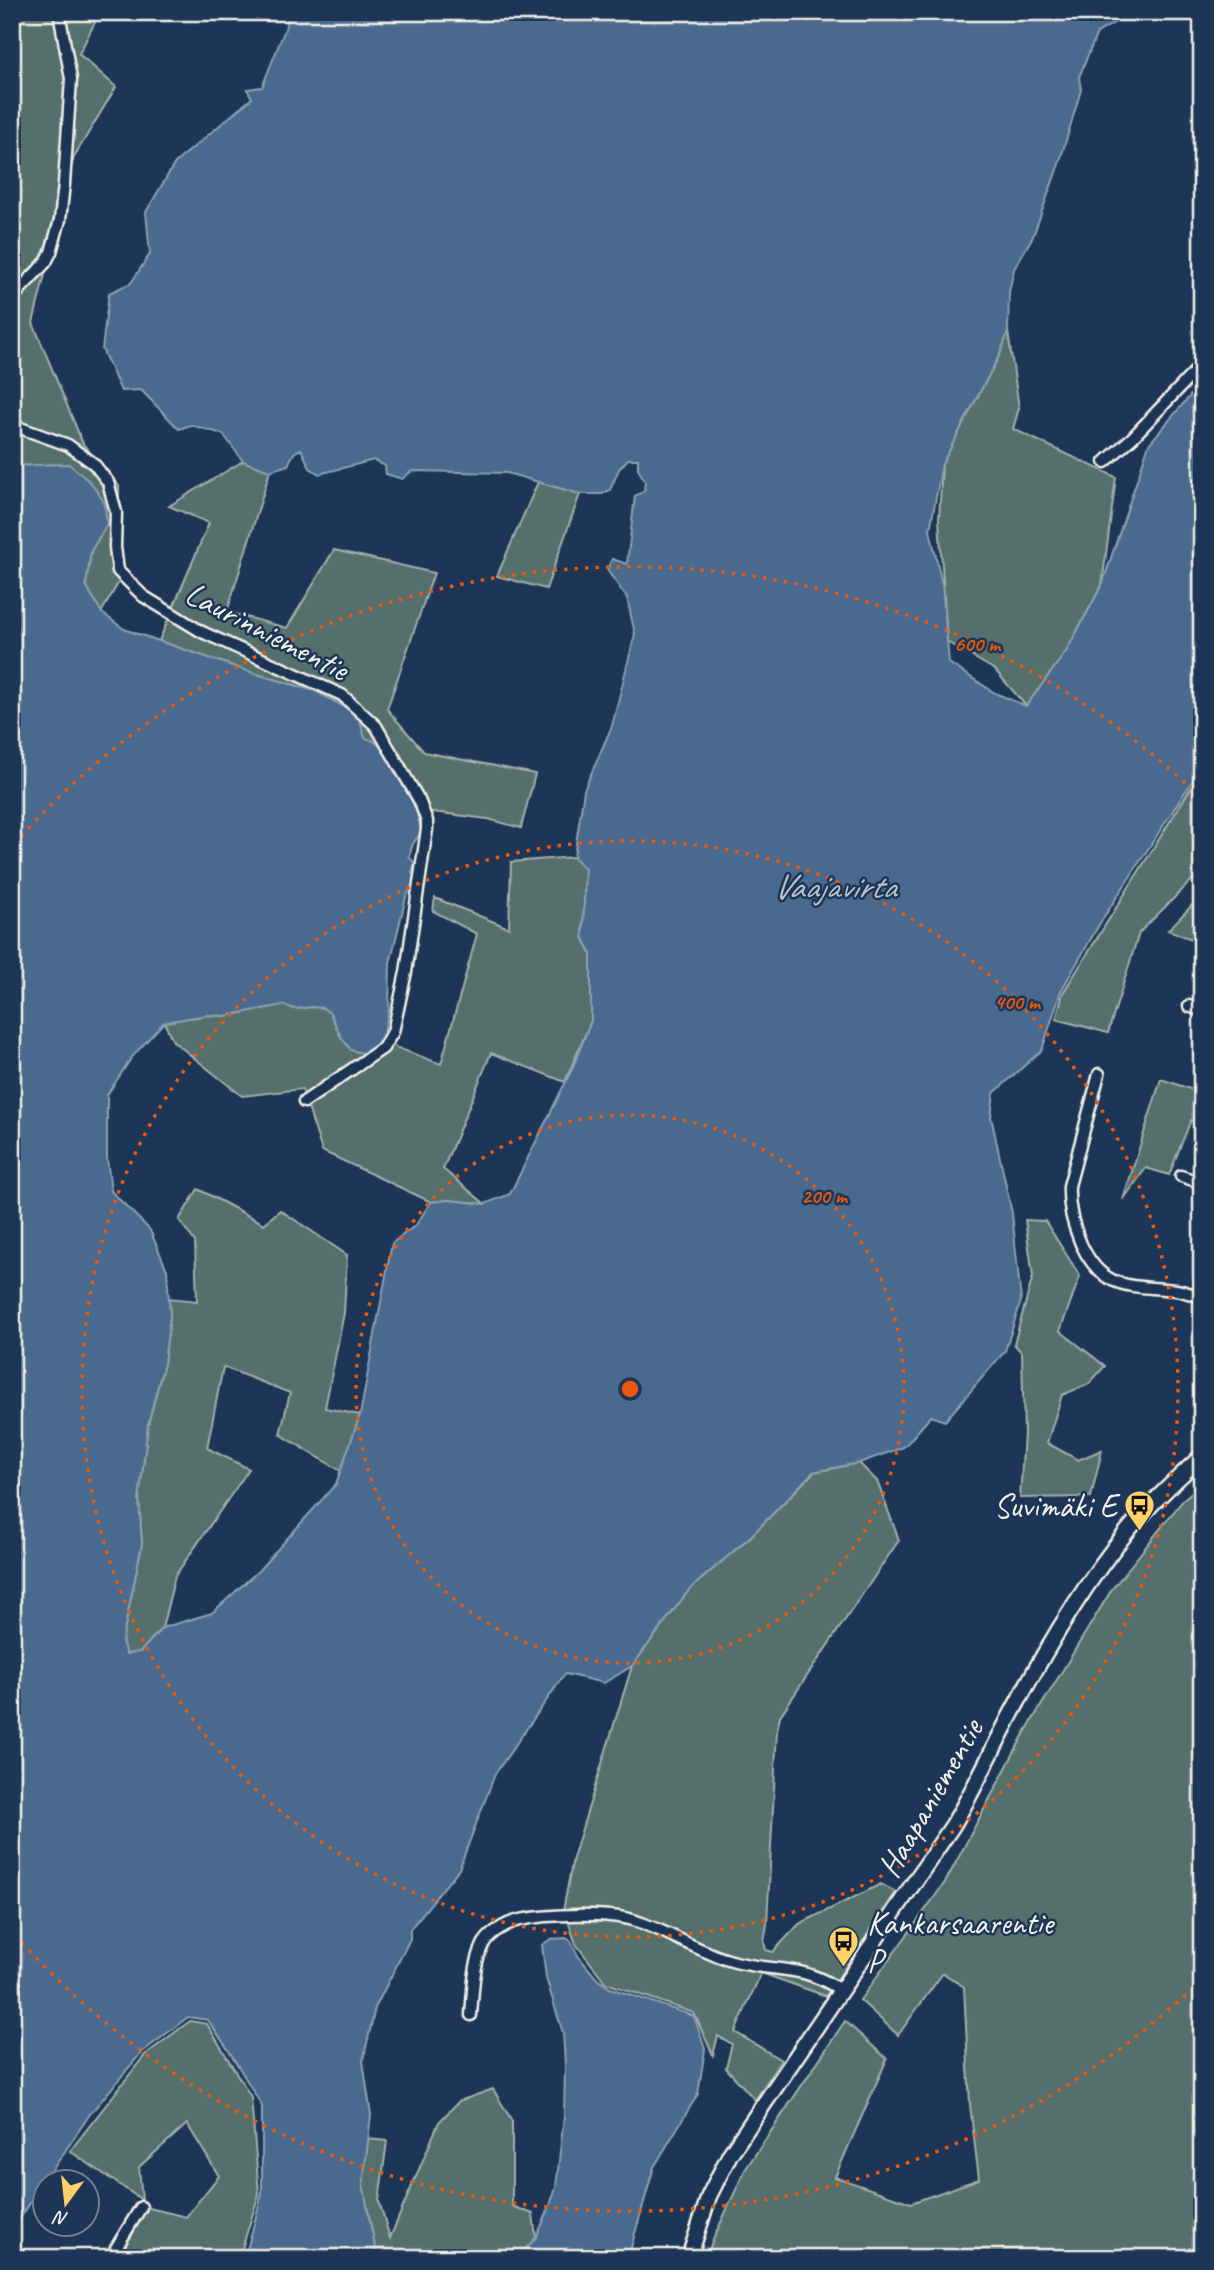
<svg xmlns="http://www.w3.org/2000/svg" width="1214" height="2270" font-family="Caveat,sans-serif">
<rect width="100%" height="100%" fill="#1d3557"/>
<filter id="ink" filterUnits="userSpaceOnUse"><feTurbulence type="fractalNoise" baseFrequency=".0143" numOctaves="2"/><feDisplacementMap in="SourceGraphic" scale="14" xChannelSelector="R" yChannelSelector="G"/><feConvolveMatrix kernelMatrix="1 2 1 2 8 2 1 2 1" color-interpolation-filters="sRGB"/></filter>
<g filter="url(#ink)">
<g fill="#546f6c" stroke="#a4b0aa" stroke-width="2">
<path d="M12 12H100L79 54 116 87 74 157 33 323 83 444 119 486V547L124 573 101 613 86 585 91 551 107 524 69 464 12 466Z"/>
<path d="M1008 332 1019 408 1013 429 1116 477 1102 585 1066 652 1026 706 995 670 947 642 939 520 942 464 1000 354Z"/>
<path d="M243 461 270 471 227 612 287 628 334 550 434 573 387 709 424 752 535 774 521 828 488 819 417 810 384 750 365 738 315 691 253 673 159 641 209 523 169 506Z"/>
<path d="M538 482 580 494 546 589 497 576Z"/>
<path d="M1202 770V870L1139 933 1108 1033 1056 1019 1063 993Z"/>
<path d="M574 857 585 869 583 936 591 954V1021L565 1082 491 1053 443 1169 485 1204 449 1200 431 1202 322 1151 302 1089 242 1096 173 1041 164 1022 208 1015 225 1016 283 1005 295 1009 312 1007 323 1008 330 1013 341 1037 374 1048 384 1032 395 1047 441 1064 477 934 433 911 435 898 509 928 511 862Z"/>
<path d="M1202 895V943L1168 930Z"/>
<path d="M1161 1079 1202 1093V1123L1191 1120 1169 1175 1146 1168 1123 1200Z"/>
<path d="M198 1189 264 1224 280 1210 347 1255 344 1313 325 1408 360 1415 341 1471 280 1434 290 1393 223 1367 207 1448 249 1469 175 1576 162 1628 140 1652 126 1655 122 1641 142 1544 139 1500 148 1424 164 1363 170 1316 169 1298 197 1301 195 1242 179 1220Z"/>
<path d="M1025 1220 1045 1221 1080 1276 1060 1331 1105 1366 1089 1384 1062 1395 1047 1443 1078 1460 1102 1450 1091 1497 1020 1498 1024 1433 1022 1353 1014 1344 1033 1276Z"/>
<path d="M859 1463 877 1481 899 1540 780 1716 777 1731 767 1924 764 1942 766 1950 773 1952 799 1924 881 1884 896 1892 826 1996 761 1973 735 2032 781 2060 755 2100 726 2068 732 2044 718 2036 713 2055 694 2013 606 1983 576 1944 568 1921 604 1920 657 1932 684 1949 729 1965 760 1973 755 1963 723 1954 663 1927 563 1911 573 1858 632 1666 689 1590 751 1536 814 1472Z"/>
<path d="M1202 1483V2258H707L711 2244 745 2170 845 2021 887 2059 835 2177 911 2203 979 2179 970 2105 964 1987 943 1973 898 2035 860 2000 946 1881 1024 1734 1112 1589 1184 1499Z"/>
<path d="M190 2021 207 2024 251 2097 259 2194 239 2258H115L145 2207 186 2217 219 2176 187 2124 139 2167 142 2200 70 2151 145 2055Z"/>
<path d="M493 2089 512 2121V2206L533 2214 536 2238 517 2258H377L363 2184 368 2139 387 2141 379 2201 390 2238 439 2122 459 2101Z"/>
</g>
<g fill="#486a8e" stroke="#8da0b2" stroke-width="2">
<path d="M289 12H1133L1097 33 1079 77 1081 90 1059 164 1033 236 1014 269 1009 292 1008 332 1000 354 942 464 930 530 942 584 949 663 995 693 1026 706 1066 652 1102 585 1149 444 1195 390 1202 388V766L1100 923 1061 991 1042 1050 994 1093 991 1117 1012 1213 1021 1301 1005 1351 945 1421 931 1416 904 1447 859 1463 813 1472 751 1536 689 1590 632 1666 604 1683 565 1674 495 1774 459 1869 410 1929V1939L375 2008 363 2061 371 2115 363 2184 377 2258H245L262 2193V2106L231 2054 208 2020 188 2017 141 2053 90 2114 12 2230V466L69 464 91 483 104 502 107 524 91 551 86 585 102 613 124 629 253 673 315 691 358 714 365 738 374 741 384 750 417 810 421 832 413 844 409 857 415 863 412 873 416 878 406 897 390 963 389 1009 384 1032 374 1048 362 1053 351 1050 341 1037 330 1013 323 1008 312 1007 295 1009 283 1005 225 1016 208 1015 164 1022 132 1057 107 1095V1158L111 1191 150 1230 167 1270 170 1316 164 1363 148 1424 139 1500 142 1544 122 1641 126 1654 140 1652 162 1628 212 1613 259 1570 336 1484 360 1415 392 1243 416 1225 431 1202 449 1200 485 1204 510 1194 572 1069 591 1021V954L583 936 585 869 574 857 584 790 612 726 635 634 627 598 607 570 612 559 627 564 635 496 644 491 645 481 638 469V459H628L619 469 610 490 602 494H580L507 473 412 471 402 479 386 474 385 466 374 460 319 474 310 468 301 449 294 453 288 465 270 471 243 461 223 434 191 425 179 429 141 390 121 391 102 349 109 293 131 283 150 254 146 212 175 163 252 98 247 89 262 87 285 29Z"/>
<path d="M566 1938 571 1941 578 1956 597 1979 610 1988 694 2016 705 2049 698 2094 654 2167 628 2258H517L536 2238 548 2211 556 2187 564 2116 565 2064 563 2033 546 1978 542 1945 551 1939Z"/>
</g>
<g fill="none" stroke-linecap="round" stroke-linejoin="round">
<defs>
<g id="street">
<path d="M12 298 46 262 51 252 60 220 64 184 71 79 59 12"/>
<path d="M12 425 68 445 94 464 108 482 116 512 115 547 118 571 143 596 202 632 342 695 376 726 419 800 427 821V829L406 972 393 1032 383 1048 304 1102"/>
<path d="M1105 462 1133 437 1202 364"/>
<path d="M1189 1006 1202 1011"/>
<path d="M1099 1074 1069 1186C1068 1208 1073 1224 1081 1244 1103 1292 1131 1285 1176 1290 1184 1291 1193 1295 1202 1297"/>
<path d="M1181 1176 1202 1183"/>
<path d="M471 2015C473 1994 473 1967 482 1947 487 1934 506 1923 520 1920 548 1914 609 1912 636 1921 667 1931 694 1949 725 1959 768 1974 800 1961 841 1991"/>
<path d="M110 2258 141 2207"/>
</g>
<path id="secondary" d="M689 2258 709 2196 730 2154 953 1825C976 1786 994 1746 1015 1707 1048 1645 1085 1582 1130 1528 1152 1502 1177 1479 1202 1456"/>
</defs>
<use href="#street" stroke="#f4f1e8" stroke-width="15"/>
<use href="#secondary" stroke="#f4f1e8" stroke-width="19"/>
<use href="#street" stroke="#1d3557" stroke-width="10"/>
<use href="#secondary" stroke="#1d3557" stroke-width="14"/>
</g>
</g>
<g fill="none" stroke="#e8590c" stroke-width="3.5" stroke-dasharray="3.5 7">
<circle cx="630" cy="1389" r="274"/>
<circle cx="630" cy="1389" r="548"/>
<path d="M1201 1980A822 822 0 0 1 14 1934M14 844A822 822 0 0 1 1201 798"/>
</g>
<defs>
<symbol id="bus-pin" viewBox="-11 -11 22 30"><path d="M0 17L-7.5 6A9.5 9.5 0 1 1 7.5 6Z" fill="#ffd166" stroke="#1d3557"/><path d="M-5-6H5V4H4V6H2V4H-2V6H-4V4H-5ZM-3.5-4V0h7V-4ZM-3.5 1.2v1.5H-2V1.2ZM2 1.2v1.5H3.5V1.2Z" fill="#111"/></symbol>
</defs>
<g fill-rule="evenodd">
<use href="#bus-pin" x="1122" y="1488" width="35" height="47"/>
<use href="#bus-pin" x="826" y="1924" width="35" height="47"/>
</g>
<g text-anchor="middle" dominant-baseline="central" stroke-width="5" stroke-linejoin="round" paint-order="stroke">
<g font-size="33" fill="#f4f1e8" stroke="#1d3557">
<text transform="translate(267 631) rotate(27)">Laurinniementie</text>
<text transform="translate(930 1798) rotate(-60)">Haapaniementie</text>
</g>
<g font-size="33" fill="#f4f1e8" stroke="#1d3557" text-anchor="end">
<text x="1117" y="1506">Suvimäki E</text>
<text x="867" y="1923" text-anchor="start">Kankarsaarentie<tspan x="867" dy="38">P</tspan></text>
</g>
<g font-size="35" font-style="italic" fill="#b8c2c8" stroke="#1d3557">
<text x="834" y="886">Vaajavirta</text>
</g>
</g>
<circle cx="630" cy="1389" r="10" fill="#e8590c" stroke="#1d3557" stroke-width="3.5"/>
<g font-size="21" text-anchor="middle" font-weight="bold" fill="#e8590c" stroke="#1d3557" stroke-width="5" stroke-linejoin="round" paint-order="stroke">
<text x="977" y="651">600 m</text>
<text x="1017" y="1009">400 m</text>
<text x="824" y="1203">200 m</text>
</g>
<rect width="1214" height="2270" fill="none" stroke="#1d3557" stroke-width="42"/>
<rect x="21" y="21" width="1172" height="2228" fill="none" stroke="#f4f1e8" stroke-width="2.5" filter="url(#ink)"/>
<g transform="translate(66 2203) rotate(195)"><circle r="33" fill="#1d3557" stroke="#738091" stroke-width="2"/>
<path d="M0-5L12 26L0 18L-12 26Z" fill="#ffd166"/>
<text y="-10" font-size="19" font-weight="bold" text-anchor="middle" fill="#f4f1e8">N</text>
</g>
</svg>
